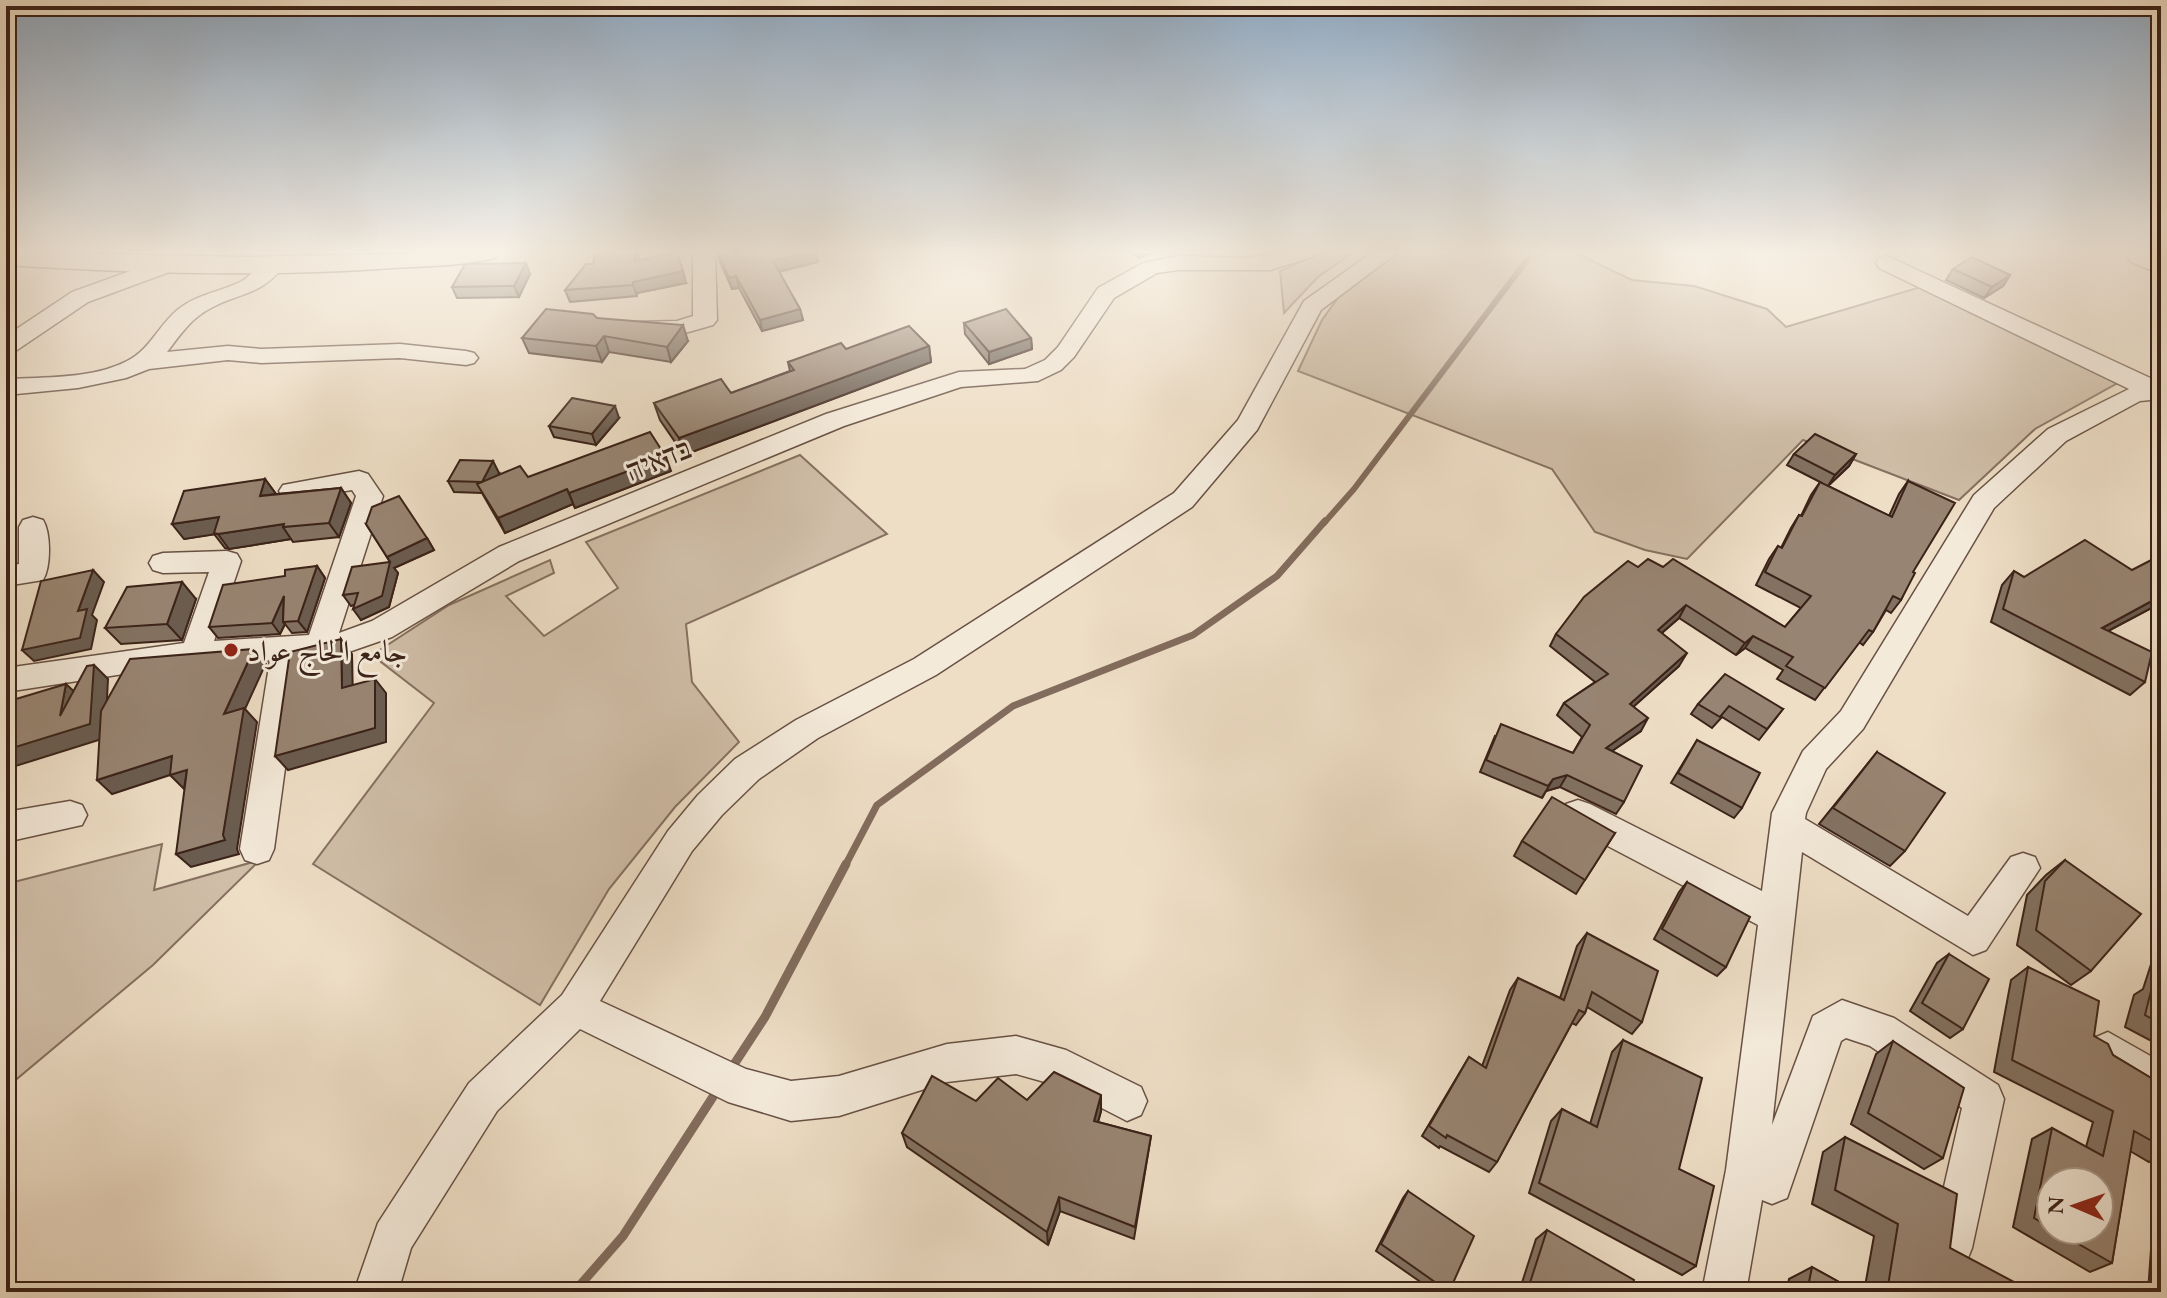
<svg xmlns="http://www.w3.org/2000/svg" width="2167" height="1298" font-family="'EB Garamond',Amiri,'Frank Ruhl Libre',serif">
<rect width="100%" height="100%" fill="#eedec6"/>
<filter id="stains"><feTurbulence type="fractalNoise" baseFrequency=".0025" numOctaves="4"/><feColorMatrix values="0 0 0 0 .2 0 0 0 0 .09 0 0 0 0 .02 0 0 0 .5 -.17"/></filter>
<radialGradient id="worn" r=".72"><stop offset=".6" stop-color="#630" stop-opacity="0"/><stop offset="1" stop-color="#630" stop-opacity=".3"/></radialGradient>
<g fill="#d0bea8" stroke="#867060" stroke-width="2">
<path d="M1323 252H1354L1318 277 1284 313 1280 271Z"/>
<path d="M1383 252H1573L1632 280 1694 286 1767 309 1786 327 1924 286 2123 380 2035 429 1959 500 1803 440 1687 559 1645 550 1595 532 1552 469 1298 371 1322 320 1340 295Z"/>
<path d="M800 455 887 534 686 624 692 682 739 742 675 807 609 889 540 1005 313 864 434 703 372 655 449 605 550 560 554 573 506 596 544 636 618 588 586 542Z"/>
<path d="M162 844 154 890 260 860 153 965 6 1088V884Z"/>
</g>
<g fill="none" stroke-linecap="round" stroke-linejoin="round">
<path stroke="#826c5d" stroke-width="6" d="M1324 523 1354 489 1533 252"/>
<path stroke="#826c5d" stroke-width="7" d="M845 866 877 805 1013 706 1193 635 1277 576 1325 521"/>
<g stroke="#826c5d" stroke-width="9">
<path d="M731 1069 765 1017 846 864"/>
<path d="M574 1292 623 1236 718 1089"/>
</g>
<defs>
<g id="minor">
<path d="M693 252H715L717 320 713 325 678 335 637 332 633 327 637 322 677 321 693 316Z"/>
<path d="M1283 252H1315L1312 257 1270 270H1178L1157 273 1114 298 1074 357 1061 370 1038 381 961 387 844 426 519 561 392 637 340 655 300 658 274 849 269 860 257 864 245 860 240 849 270 660 156 669 6 692V668L184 643 209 572 163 573 153 570 149 563 153 556 163 553 227 551 237 554 241 561 214 641 309 635 356 496 352 490 292 500 283 497 279 491 283 485 359 471 368 474 383 496 339 633 372 621 499 547 826 414 959 372 1025 369 1045 360 1058 347 1098 288 1143 263 1178 256 1247 258Z"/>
<path d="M1373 252H1398L1321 310 1257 430 1192 507 936 675 818 738 759 779 722 815 692 851 600 1001 746 1069 791 1081 839 1076 947 1044 1016 1036 1066 1050 1141 1087 1147 1101 1141 1115 1127 1121 1059 1086 1016 1074 947 1082 839 1116 791 1121 728 1102 580 1029 497 1111 411 1248 398 1292H354L378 1223 469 1083 562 995 668 831 698 795 735 759 796 720 914 659 1174 493 1238 420 1304 301Z"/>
<path d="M2131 252H2144L2161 259V274L2131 262 2128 257Z"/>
<path d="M172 256 180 258 183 263 180 268 88 302 14 352 6 354V336L72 292Z"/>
<path d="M1887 256 2161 383V399L2140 401 2066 441 1994 508 1863 729 1826 769 1806 813 1805 819 1968 916 2011 857 2023 853 2035 857 2040 868 1986 950 1973 955 1802 852 1772 1125 1813 1016 1842 1000 1894 1018 1998 1085 2004 1099 1972 1248 1966 1263 1951 1269 1936 1263 1930 1248 1962 1108 1870 1046 1846 1038 1841 1041 1787 1198 1772 1204 1762 1200 1746 1292H1702L1726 1170 1758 925 1566 824 1561 814 1566 804 1578 800 1590 804 1762 891 1772 813 1803 751 1841 711 1974 495 2048 429 2129 389 1879 268 1876 263 1879 258Z"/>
<path d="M274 257 285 264C263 295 241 292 211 308 191 318 180 335 167 352L228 346 261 349 400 344 466 351 474 353 478 358 474 363 466 365 400 358 261 363 228 360 149 369 126 378 78 388 6 395V379C44 377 93 379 127 361 148 351 157 329 174 313 193 295 217 293 240 282 253 276 260 261 274 257Z"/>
<path d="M33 517 43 520C51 533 51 567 43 580L6 586V566L19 564V527L23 520Z"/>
<path d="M70 801 82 805 87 815 82 825 6 842V812Z"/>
<path d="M2108 1032 2161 1062V1105L2094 1064 2089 1051 2094 1038Z"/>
</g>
<path id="major" d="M6 252 246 257 499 252 495 258C458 267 417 266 379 269 255 277 130 273 6 265Z"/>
</defs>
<use href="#minor" stroke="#685144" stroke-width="3"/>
<use href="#major" stroke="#3b2218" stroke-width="3"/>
<use href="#minor" fill="#f4eada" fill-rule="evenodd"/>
<use href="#major" fill="#eedec6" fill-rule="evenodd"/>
</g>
<g fill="#837262" stroke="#3b2218" stroke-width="2" fill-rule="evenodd">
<path d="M637 252 640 260 686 283 637 293V296L570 302 565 290 593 264Z"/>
<path d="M718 252H816L818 262 779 272 800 309 803 320 762 331 739 288 732 289 720 262Z"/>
<path d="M1130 252H1154L1139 258Z"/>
<path d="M1953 269 2010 275 2003 286 1984 298 1946 280Z"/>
<path d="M530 274 519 297 457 298 452 287Z"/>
<path d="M597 318 688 341 671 362 609 352 602 362 529 353 522 338Z"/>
<path d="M964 323 1031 338 1032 349 989 364 965 334Z"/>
<path d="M929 346 931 362 684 455 660 420 654 403 731 393 790 371 788 362 846 349Z"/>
<path d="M619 418 596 445 554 437 549 426Z"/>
<path d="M1794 454H1856L1849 466 1828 486 1889 516 1899 494 1908 481 1913 572 1901 600 1891 613 1886 610 1873 632 1863 645 1859 642 1815 700 1777 679 1783 670 1745 648 1736 655 1679 618 1662 633 1679 666 1634 706 1641 731 1612 751 1624 802 1616 814 1560 787 1546 791 1542 798 1480 772 1495 736 1573 753 1582 737 1557 715 1564 703 1595 682 1550 646 1556 634 1638 567H1663L1785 627 1801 608 1756 585 1769 559 1778 546 1781 548 1791 528 1799 515 1801 516 1811 495 1820 482 1822 483 1787 465Z"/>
<path d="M671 471 575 508 573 504 505 533 482 493 454 492 448 481 499 473 497 476 528 477Z"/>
<path d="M265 479 276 494 341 488 351 503 339 537 293 542 291 539 229 549 225 548 214 534 184 539Z"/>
<path d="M366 524 427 538 434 550 394 568 398 573 389 607 361 620 354 605 351 606 343 595 390 562Z"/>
<path d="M317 566 325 578 307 632 292 633 285 624 280 634 218 638 209 627 285 576Z"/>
<path d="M2014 571 2024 577 2161 603 2108 631 2145 682 2130 695 1991 622 2002 585Z"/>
<path d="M196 599 182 640 121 644 105 628Z"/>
<path d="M1698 704 1783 709 1759 740 1722 717 1712 728 1691 714Z"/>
<path d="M1697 740 1742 808 1734 818 1671 783Z"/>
<path d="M1877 752 1905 851 1890 866 1819 824Z"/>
<path d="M1615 833 1576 894 1514 856 1522 841Z"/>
<path d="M2065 860 2091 971 2071 985 2017 945 2027 895 2046 875Z"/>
<path d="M1687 882 1726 967 1717 976 1654 939 1679 892Z"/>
<path d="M1587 933 1642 1022 1632 1034 1587 1007 1585 1013 1576 1025 1572 1023 1497 1162 1489 1172 1440 1146 1439 1148 1422 1136 1469 1057 1482 1066 1510 990 1518 978 1560 998 1577 946Z"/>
<path d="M2161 948V1046L2125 1027 2134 995 2143 989 2155 952Z"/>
<path d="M1949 954 1963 1029 1950 1038 1910 1011 1937 963Z"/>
<path d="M2028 967 2113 1055 2161 1084V1156L2149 1162 2130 1151 2112 1263 2090 1272 2013 1227 2032 1139 2052 1128 2086 1147 2093 1122 1994 1072 2011 980ZM2051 1182 2099 1230H2051Z"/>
<path d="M1623 1040 1679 1169 1696 1266 1682 1275 1529 1193 1551 1121 1562 1109 1590 1124 1612 1052Z"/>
<path d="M1893 1041 1943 1158 1924 1169 1851 1124 1876 1054Z"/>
<path d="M1027 1100 1101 1111 1098 1122 1151 1136 1134 1239 1060 1211 1048 1245 907 1147 902 1133 976 1101Z"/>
<path d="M1845 1137 1950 1248 2015 1292H1864L1874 1236 1812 1204 1823 1152Z"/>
<path d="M1408 1191 1449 1292H1435L1376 1251 1403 1198Z"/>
<path d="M2161 1218V1292H2148L2153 1221Z"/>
<path d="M1547 1230 1631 1292H1519L1536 1239Z"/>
<path d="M1812 1267 1857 1292H1787L1789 1279Z"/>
</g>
<g fill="#6a5c50" stroke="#3b2218" stroke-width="2">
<path d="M813 252H816L818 262 775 272 773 261Z"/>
<path d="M1139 252H1154L1139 258Z"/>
<path d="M526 263 530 274 519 297 514 286Z"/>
<path d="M683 271 686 283 637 293V296L633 285V282Z"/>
<path d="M2010 275 2003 286 1984 298 1992 287Z"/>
<path d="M736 276 739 288 732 289 729 278Z"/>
<path d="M800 309 803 320 762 331 760 320Z"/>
<path d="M683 325 688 341 671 362 667 347Z"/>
<path d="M604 336 609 352 602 362 596 346Z"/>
<path d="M1031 338 1032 349 989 364V352Z"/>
<path d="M929 346 931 362 684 455 679 438Z"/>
<path d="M615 406 619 418 596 445 592 434Z"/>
<path d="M1856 454 1849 466 1828 486 1835 475Z"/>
<path d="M666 457 671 471 575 508 569 493Z"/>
<path d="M493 461 499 473 488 493 482 482Z"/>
<path d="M265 479 276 494 260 496Z"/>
<path d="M341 488 351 503 339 537 329 523Z"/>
<path d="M567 489 573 504 505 533 498 518Z"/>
<path d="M219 517 230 532 184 539 172 524Z"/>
<path d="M6 521 16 531 6 546Z"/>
<path d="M284 524 283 527 291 539 229 549 218 534Z"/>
<path d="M427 538 434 550 394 568 398 573 389 607 361 620 353 609 390 562 387 557Z"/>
<path d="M317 566 325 578 307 632 298 621Z"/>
<path d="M93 570 104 582 92 615 97 620 91 649 34 661 22 650 78 611Z"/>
<path d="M182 582 196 599 182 640 167 624Z"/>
<path d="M284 596 283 622 285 624 280 634 272 623Z"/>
<path d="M2161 596V603L2089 641 2102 628Z"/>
<path d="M1686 605 1679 618 1650 643 1658 630Z"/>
<path d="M1753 636 1745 648 1736 655 1745 643Z"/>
<path d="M341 639 352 654 353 702 342 688Z"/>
<path d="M254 649 266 663 245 709 257 722 237 849 239 854 191 867 176 854 223 835 224 714Z"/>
<path d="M1687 653 1679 666 1623 716 1630 704Z"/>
<path d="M94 665 108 679 105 738 6 769V750L60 716 66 684 81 698Z"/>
<path d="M375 679 386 693V742L288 770 275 756Z"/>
<path d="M6 687 15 695 12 719 6 714Z"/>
<path d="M1648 718 1641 731 1599 760 1606 748Z"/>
<path d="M172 756 187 770 184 789 170 775 112 794 97 780Z"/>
<path d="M1567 775 1560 787 1546 791 1542 798 1553 779Z"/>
<path d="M1101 1095V1111L1094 1136V1121Z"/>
<path d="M1059 1197 1060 1211 1048 1245 1047 1232Z"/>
</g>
<g fill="#988472" stroke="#3b2218" stroke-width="2">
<path d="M595 252H636L635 261 677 252 683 271 633 282V285L565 290 586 264H593Z"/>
<path d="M718 252H813L773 261 800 309 760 320 736 276 729 278Z"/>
<path d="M1972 257 2010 275 1992 287 1953 269Z"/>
<path d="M526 263 514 286 452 287 465 264Z"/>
<path d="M546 309 593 314 597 318 683 325 667 347 604 336 596 346 522 338Z"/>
<path d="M1006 309 1031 338 989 352 964 323Z"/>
<path d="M909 326 929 346 679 438 654 403 721 379 731 393 794 370 788 362 841 343 846 349Z"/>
<path d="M572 398 615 406 592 434 549 426Z"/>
<path d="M650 432 666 457 569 493 567 489 498 518 477 484 520 466 528 477Z"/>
<path d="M1815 434 1856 454 1835 475 1794 454Z"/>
<path d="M460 460 493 461 482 482 448 481Z"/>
<path d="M265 479 260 496 341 488 329 523 283 527 284 524 218 534 214 533 219 517 172 524 184 491Z"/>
<path d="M1908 481 1955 503 1913 572 1915 573 1901 600 1893 596 1873 632 1869 630 1825 688 1786 666 1793 657 1753 636 1745 643 1686 605 1658 630 1687 653 1630 704 1648 718 1606 748 1642 766 1624 802 1567 775 1553 779 1548 786 1486 760 1501 724 1573 753 1590 725 1564 703 1608 674 1556 634 1584 597 1628 561 1638 567 1648 559 1663 567 1673 559 1785 627 1811 596 1765 572 1778 546 1782 548 1799 515 1802 516 1820 482 1892 517Z"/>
<path d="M399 496 427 538 387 557 366 524 372 507Z"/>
<path d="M2085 540 2132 570 2161 555V596L2102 628 2152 652 2145 682 2003 609 2014 571 2024 577Z"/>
<path d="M390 562 382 596 353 609 358 593 343 595 352 567Z"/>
<path d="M317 566 298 621 283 622 284 596 272 623 209 627 223 585 285 576V570Z"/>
<path d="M93 570 78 611 87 609 80 638 22 650 41 581Z"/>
<path d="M182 582 167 624 105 628 127 587Z"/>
<path d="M341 639 342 688 375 679V728L275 756 290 652Z"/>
<path d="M254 649 224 714 244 708 223 835 225 840 176 854 187 770 170 775 172 756 97 780 101 711 130 659Z"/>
<path d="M94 665 90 724 6 750V702L66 684 60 716 87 666Z"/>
<path d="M1725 674 1783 709 1767 729 1729 706 1720 717 1698 704Z"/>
<path d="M1697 740 1760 773 1742 808 1678 773Z"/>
<path d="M1877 752 1945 793 1905 851 1833 808Z"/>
<path d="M1552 797 1615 833 1585 880 1522 841Z"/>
<path d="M2065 860 2141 914 2091 971 2036 930 2045 881Z"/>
<path d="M1687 882 1750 917 1726 967 1662 929Z"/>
<path d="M1587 933 1658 971 1642 1022 1592 992 1585 1013 1579 1010 1497 1162 1447 1135 1446 1138 1429 1126 1469 1057 1486 1068 1518 978 1564 1000Z"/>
<path d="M1949 954 1989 979 1963 1029 1922 1003Z"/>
<path d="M2028 967 2099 1001 2094 1036 2108 1044 2113 1055 2161 1084V1146L2134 1131 2112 1263 2054 1230H2099V1182H2051V1228L2034 1218 2052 1128 2103 1156 2113 1111 2012 1060Z"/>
<path d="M2153 983 2160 986 2161 983V1024L2145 1015Z"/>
<path d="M1623 1040 1702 1078 1679 1169 1714 1186 1696 1266 1539 1183 1562 1109 1597 1127Z"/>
<path d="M1893 1041 1964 1088 1943 1158 1868 1113Z"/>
<path d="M1054 1072 1101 1095 1094 1121 1151 1136 1135 1227 1059 1197 1047 1232 902 1133 932 1076 976 1101 998 1078 1027 1100Z"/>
<path d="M1845 1137 1957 1194 1950 1248 2016 1283 2015 1292H1887L1898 1224 1835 1190Z"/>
<path d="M1408 1191 1474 1236 1449 1292 1381 1244Z"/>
<path d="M1547 1230 1634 1280 1631 1292H1527Z"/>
<path d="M1812 1267 1857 1292H1807Z"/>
</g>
<linearGradient id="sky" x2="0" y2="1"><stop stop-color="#92abc3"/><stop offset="0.58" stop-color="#f7f0e5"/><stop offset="1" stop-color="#f7f0e5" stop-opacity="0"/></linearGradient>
<rect width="2167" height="434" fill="url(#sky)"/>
<circle fill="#8f2418" stroke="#f4eada" stroke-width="3" cx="231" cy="650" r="8"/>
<g text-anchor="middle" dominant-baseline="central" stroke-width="6" stroke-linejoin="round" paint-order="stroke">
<g font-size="30" fill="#3b2218" stroke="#f4eada">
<text transform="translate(658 459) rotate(-22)">בדאיה</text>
</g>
<g font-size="30" fill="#3b2218" stroke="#f4eada" text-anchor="start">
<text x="247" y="650">جامع الحاج عواد</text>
</g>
</g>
<rect width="2167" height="1298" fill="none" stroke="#eedec6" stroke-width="32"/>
<rect x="8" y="8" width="2151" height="1282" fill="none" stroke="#3b2218" stroke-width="4"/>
<rect x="16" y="16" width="2135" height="1266" fill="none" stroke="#3b2218" stroke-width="2"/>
<g transform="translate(2075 1206) rotate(272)"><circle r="38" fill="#f4eada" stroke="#aa9a8c" stroke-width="2"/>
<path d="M0-6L14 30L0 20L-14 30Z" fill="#8f2418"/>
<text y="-12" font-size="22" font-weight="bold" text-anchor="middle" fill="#3b2218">N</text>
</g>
<rect width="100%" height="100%" filter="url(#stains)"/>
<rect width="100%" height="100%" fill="url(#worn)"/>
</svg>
